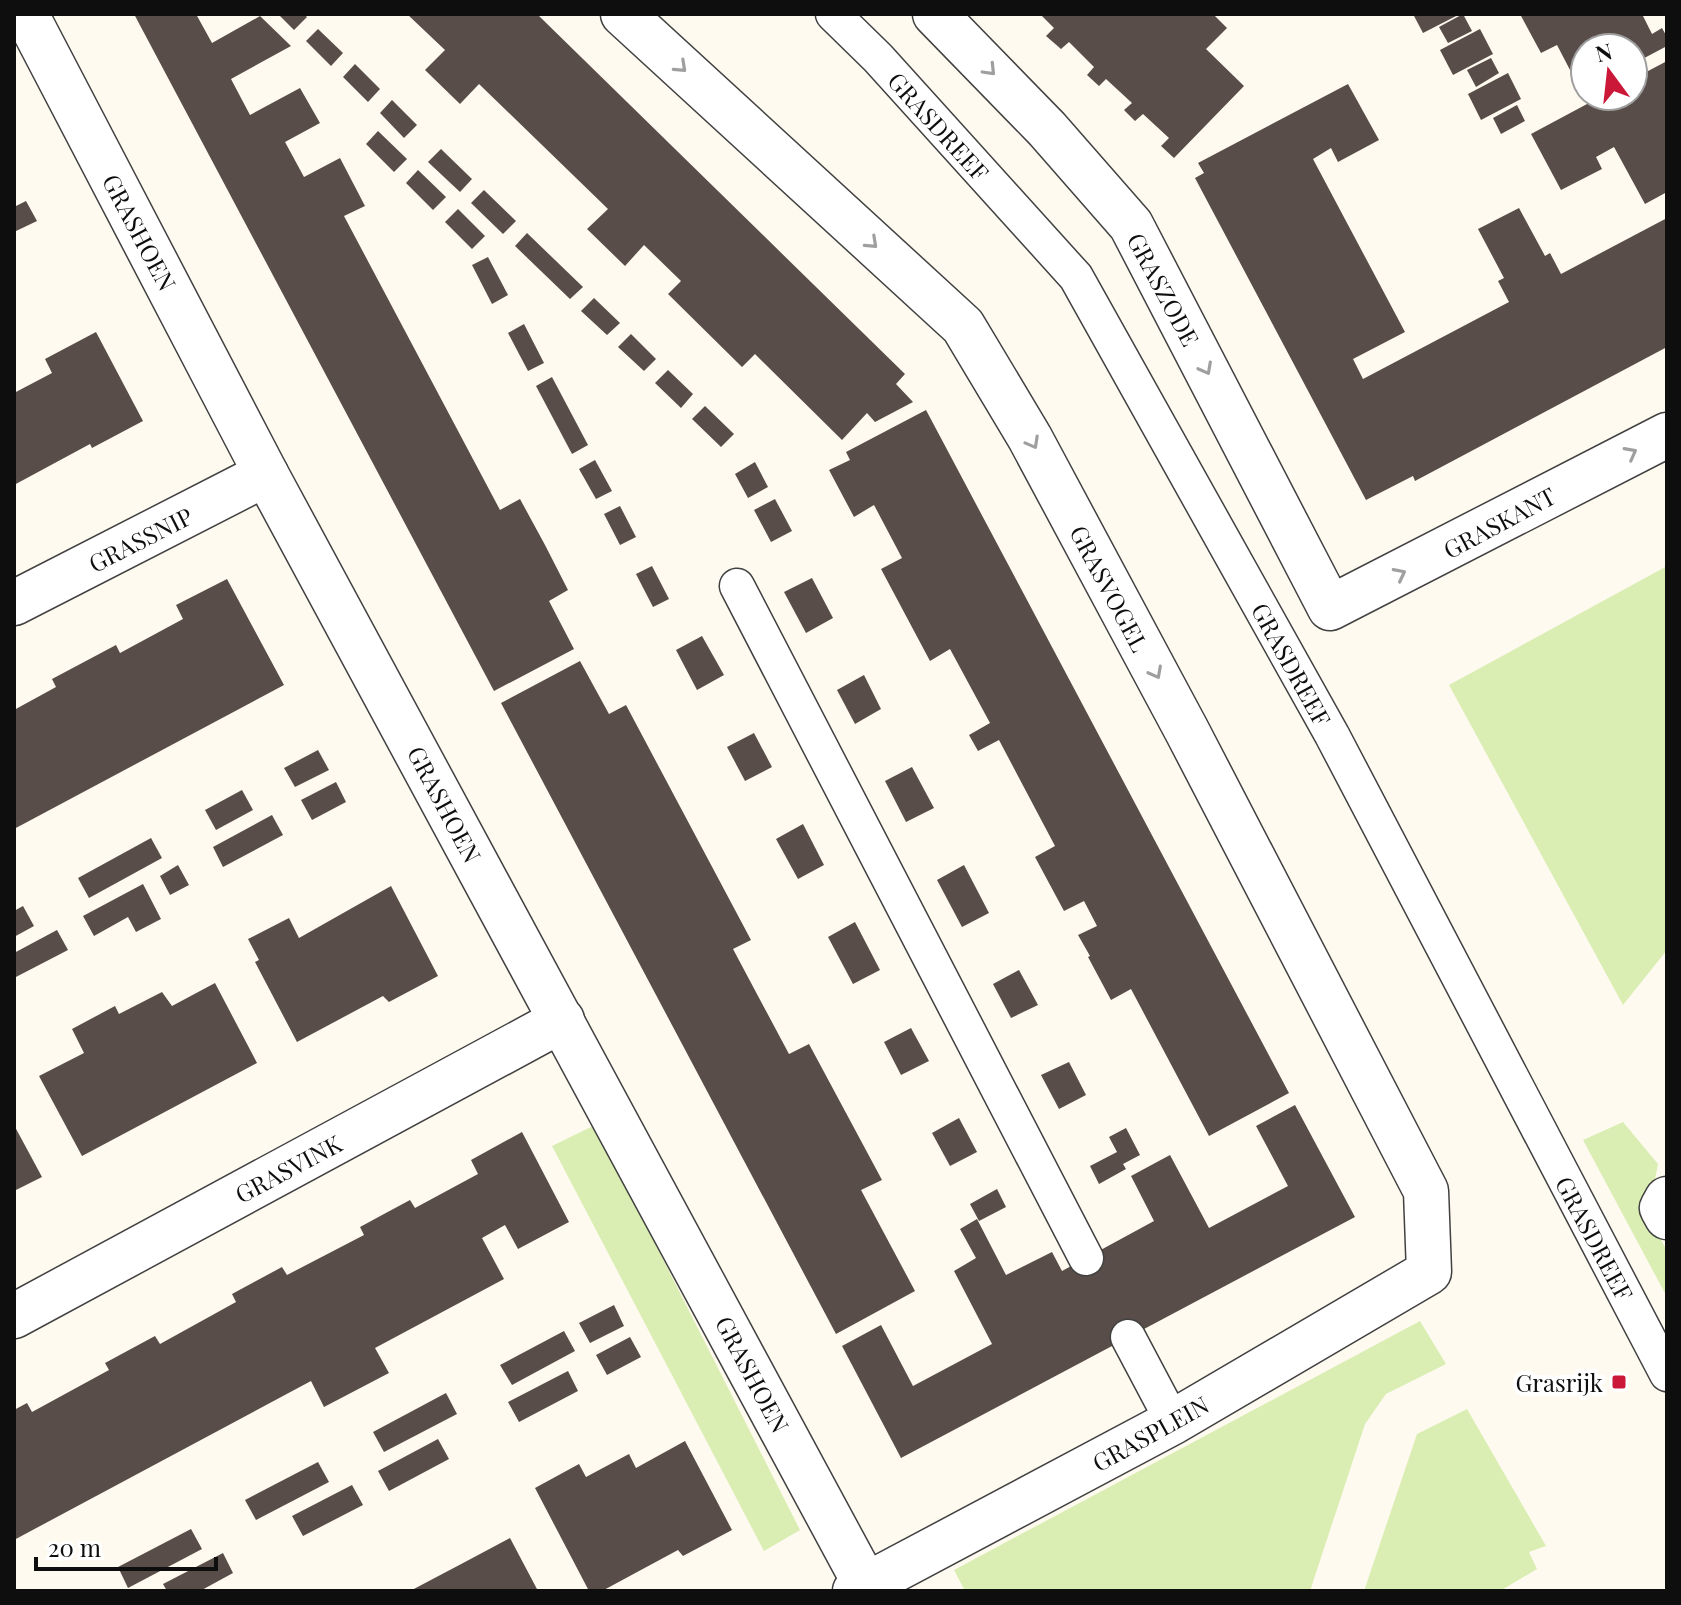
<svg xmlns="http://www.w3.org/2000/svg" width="1681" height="1605" font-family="'Playfair Display',serif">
<rect width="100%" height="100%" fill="#fffaef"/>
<g fill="#daeeb4">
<path d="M1667 566V950L1623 1005 1449 685Z"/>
<path d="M1623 1122 1658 1164 1648 1215 1667 1251V1297L1583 1140Z"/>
<path d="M595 1125 800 1530 764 1551 552 1146Z"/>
<path d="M1420 1321 1446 1364 1386 1394 1365 1424 1310 1591H965L954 1570Z"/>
<path d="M1467 1409 1546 1546 1529 1552 1537 1569 1500 1591H1364L1417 1434Z"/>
</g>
<g fill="#584d49">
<path d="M134 14H196L212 43 260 16 291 46 231 79 250 115 300 88 320 123 285 142 304 177 340 158 365 206 344 216 500 510 520 499 545 545 568 590 549 601 574 649 494 691Z"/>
<path d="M278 14H304L307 17 294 30Z"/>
<path d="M407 14H537L905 374 896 384 913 402 875 422 867 413 842 440 755 354 742 367 668 294 681 281 644 245 625 266 587 229 608 209 479 84 460 104 425 70 445 50Z"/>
<path d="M1040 14H1213L1227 28 1206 49 1244 86 1174 158 1161 146 1169 138 1143 114 1135 121 1124 110 1132 103 1106 79 1099 86 1087 75 1094 67 1069 42 1061 49 1046 36 1054 28Z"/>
<path d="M1413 14H1460L1423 33Z"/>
<path d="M1463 14 1472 31 1448 43 1439 27Z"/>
<path d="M1520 14H1642L1652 34 1662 28 1667 37V46L1633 64V48H1585V89L1581 91 1557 45 1541 53Z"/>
<path d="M318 29 343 53 331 66 306 41Z"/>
<path d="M1480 29 1493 54 1453 75 1440 50Z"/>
<path d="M1491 58 1499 73 1476 87 1467 70Z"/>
<path d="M1667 61V192L1645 204 1614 147 1596 157 1602 169 1561 190 1531 134 1602 96H1633V79Z"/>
<path d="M355 64 380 89 368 102 343 77Z"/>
<path d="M1508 73 1521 99 1481 120 1468 94Z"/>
<path d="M1348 84 1379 140 1338 162 1331 148 1313 159 1405 332 1353 359 1363 379 1509 302 1498 281 1504 278 1478 229 1519 208 1545 256 1550 253 1561 274 1667 218V347L1415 481 1413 476 1366 500 1195 178 1204 173 1198 163Z"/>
<path d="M392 100 417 125 404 138 380 113Z"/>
<path d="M1517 105 1525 121 1501 134 1493 118Z"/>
<path d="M378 131 407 159 394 172 366 144Z"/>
<path d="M441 149 472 179 460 192 428 162Z"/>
<path d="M418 170 446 197 433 210 406 183Z"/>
<path d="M484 190 516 221 503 234 471 203Z"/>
<path d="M26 201 37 221 14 232V207Z"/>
<path d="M458 209 485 236 472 249 445 222Z"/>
<path d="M527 233 583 287 570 299 515 246Z"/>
<path d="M488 257 508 295 492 304 472 265Z"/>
<path d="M594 298 620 323 607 335 581 311Z"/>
<path d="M524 324 544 363 528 371 508 333Z"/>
<path d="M96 332 143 421 92 448 90 444 14 485V393L52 373 45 359Z"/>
<path d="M631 334 656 359 644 371 618 347Z"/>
<path d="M668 370 693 394 681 408 655 383Z"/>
<path d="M552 377 588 445 572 454 536 386Z"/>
<path d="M705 406 734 434 721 447 692 419Z"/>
<path d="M926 410 1289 1093 1209 1136 1131 989 1111 1000 1088 957 1090 956 1078 935 1097 926 1084 901 1064 911 1035 857 1055 846 999 740 978 751 969 735 990 723 950 649 930 661 881 569 902 558 874 505 854 517 829 470 850 460 846 452Z"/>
<path d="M595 460 612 491 596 499 579 469Z"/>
<path d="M755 462 768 487 748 498 735 474Z"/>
<path d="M775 499 792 531 771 542 754 510Z"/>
<path d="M620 506 636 537 620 545 604 514Z"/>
<path d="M652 566 669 599 653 607 636 574Z"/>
<path d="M812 578 833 618 806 633 784 592Z"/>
<path d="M227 579 284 685 14 829V710L56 687 52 679 116 645 120 653 183 619 176 605Z"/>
<path d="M702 636 724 675 697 690 676 650Z"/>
<path d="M580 661 609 714 626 705 751 940 733 949 789 1054 809 1044 882 1180 861 1190 915 1291 836 1334 501 703Z"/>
<path d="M864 675 881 709 855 724 837 690Z"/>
<path d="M754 733 772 767 745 781 727 747Z"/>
<path d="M318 750 329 770 295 787 284 768Z"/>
<path d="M912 767 934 808 906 822 885 781Z"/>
<path d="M336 782 346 802 312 820 301 800Z"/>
<path d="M242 790 253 810 216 830 205 810Z"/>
<path d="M272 815 283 835 223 867 213 847Z"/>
<path d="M803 824 824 865 798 879 776 839Z"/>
<path d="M151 838 162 858 89 898 78 878Z"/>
<path d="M178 865 189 885 170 895 160 876Z"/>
<path d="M964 865 989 913 962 927 937 880Z"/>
<path d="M143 884 161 919 136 932 128 917 94 936 83 916Z"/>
<path d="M391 886 438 976 389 1002 383 996 297 1042 255 962 259 960 248 939 289 918 299 938Z"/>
<path d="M23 906 34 926 14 937V911Z"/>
<path d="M855 922 880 970 853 984 828 937Z"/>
<path d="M57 930 68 950 14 978V953Z"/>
<path d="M1019 970 1038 1005 1011 1018 993 984Z"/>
<path d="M215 983 257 1063 82 1156 39 1076 84 1053 72 1029 115 1006 119 1014 162 992 172 1006Z"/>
<path d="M911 1028 929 1061 901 1075 884 1042Z"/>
<path d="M1069 1062 1086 1095 1059 1109 1041 1075Z"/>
<path d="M1295 1105 1355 1217 901 1458 842 1346 881 1325 913 1386 992 1344 954 1271 976 1258 960 1229 977 1219 1006 1275 1052 1252 1062 1271 1154 1221 1131 1176 1170 1155 1209 1228 1288 1186 1256 1126Z"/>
<path d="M959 1118 977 1152 950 1166 932 1133Z"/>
<path d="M14 1125 42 1177 14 1191Z"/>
<path d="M1126 1128 1140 1155 1123 1164 1126 1169 1099 1184 1090 1166 1117 1152 1109 1137Z"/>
<path d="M522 1132 569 1222 518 1249 505 1225 482 1238 504 1279 375 1348 389 1373 324 1407 311 1381 14 1540V1410L27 1403 32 1412 109 1370 105 1363 129 1350 155 1336 160 1344 236 1302 232 1294 256 1281 282 1267 287 1275 364 1235 360 1227 384 1214 410 1200 415 1208 478 1174 471 1160Z"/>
<path d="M997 1189 1006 1207 979 1221 970 1204Z"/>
<path d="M614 1305 624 1326 590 1343 579 1323Z"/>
<path d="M564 1331 575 1351 512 1385 500 1365Z"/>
<path d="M630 1337 641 1357 607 1375 596 1355Z"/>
<path d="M568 1371 578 1391 519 1422 508 1402Z"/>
<path d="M446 1393 457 1414 384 1452 373 1432Z"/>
<path d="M438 1439 449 1459 389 1491 378 1471Z"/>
<path d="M685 1441 732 1530 683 1556 678 1550 602 1591H589L535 1488 579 1464 586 1477 629 1454 636 1468Z"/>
<path d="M318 1462 329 1482 256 1520 245 1500Z"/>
<path d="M352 1485 363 1505 303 1536 292 1516Z"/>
<path d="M191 1529 202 1549 128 1588 118 1567Z"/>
<path d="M510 1538 538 1591H410L465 1562Z"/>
<path d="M223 1553 233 1573 200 1591H167L163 1584Z"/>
</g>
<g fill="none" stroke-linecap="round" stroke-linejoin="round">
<defs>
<g id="service">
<path d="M833 14 878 58 1076 277 1332 735 1667 1374"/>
<path d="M737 586 1086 1258"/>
<path d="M1128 1337 1173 1422"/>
</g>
<g id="minor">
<path d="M26 14 266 474 869 1591"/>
<path d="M623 14 963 326 1030 438 1187 731 1426 1191 1429 1272 1173 1422 855 1591"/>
<path d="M935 14 1047 129 1131 225 1330 608 1667 435"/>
<path d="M14 603 266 474"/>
<path d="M1667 1199 1662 1208 1667 1217"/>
<path d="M14 1316 562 1020"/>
</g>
</defs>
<use href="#service" stroke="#414141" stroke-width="37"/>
<use href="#minor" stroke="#414141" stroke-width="47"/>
<use href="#service" stroke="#fff" stroke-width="34"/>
<use href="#minor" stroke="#fff" stroke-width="44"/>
</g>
<defs><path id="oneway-chevron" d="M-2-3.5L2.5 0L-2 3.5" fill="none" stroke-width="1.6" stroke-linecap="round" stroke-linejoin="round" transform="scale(2)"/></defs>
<g stroke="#9f9f9f">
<use href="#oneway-chevron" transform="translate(681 67) rotate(43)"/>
<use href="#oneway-chevron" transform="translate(990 70) rotate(46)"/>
<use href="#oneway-chevron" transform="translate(872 243) rotate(43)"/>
<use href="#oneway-chevron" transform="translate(1206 369) rotate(62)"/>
<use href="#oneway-chevron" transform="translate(1033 443) rotate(61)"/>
<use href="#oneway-chevron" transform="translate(1631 453) rotate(-28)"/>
<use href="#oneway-chevron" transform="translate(1400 574) rotate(-27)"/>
<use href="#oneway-chevron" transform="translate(1156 673) rotate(62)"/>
</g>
<rect fill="#cb1839" stroke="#fff" stroke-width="3" x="1611" y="1374" width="16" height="16" rx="4"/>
<g text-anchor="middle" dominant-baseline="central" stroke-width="8" stroke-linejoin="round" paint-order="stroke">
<g font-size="24" fill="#0e0e0e" stroke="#fff">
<text transform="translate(939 126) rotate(48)">GRASDREEF</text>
<text transform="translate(140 232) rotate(62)">GRASHOEN</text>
<text transform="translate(1164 289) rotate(62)">GRASZODE</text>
<text transform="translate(1499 522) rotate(-28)">GRASKANT</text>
<text transform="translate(140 539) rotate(-27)">GRASSNIP</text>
<text transform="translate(1110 588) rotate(62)">GRASVOGEL</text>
<text transform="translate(1292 664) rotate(61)">GRASDREEF</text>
<text transform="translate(445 804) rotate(62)">GRASHOEN</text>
<text transform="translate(288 1168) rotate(-28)">GRASVINK</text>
<text transform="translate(1595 1238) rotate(62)">GRASDREEF</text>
<text transform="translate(753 1374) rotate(62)">GRASHOEN</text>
<text transform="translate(1150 1433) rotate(-29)">GRASPLEIN</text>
</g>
<g font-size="24" fill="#0e0e0e" stroke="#fff" text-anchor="end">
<text x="1603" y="1382">Grasrijk</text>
</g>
</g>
<rect width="1681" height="1605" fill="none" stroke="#0e0e0e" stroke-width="32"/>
<g transform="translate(1609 72) rotate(345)"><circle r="38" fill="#ffffff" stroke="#9f9f9f" stroke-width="2"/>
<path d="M0-6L14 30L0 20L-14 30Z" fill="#cb1839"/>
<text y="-12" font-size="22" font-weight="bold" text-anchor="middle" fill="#0e0e0e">N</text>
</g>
<path d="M36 1557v12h180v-12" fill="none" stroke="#0e0e0e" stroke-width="4"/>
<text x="48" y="1557" font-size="24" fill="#0e0e0e" stroke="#ffffff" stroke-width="6" paint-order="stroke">20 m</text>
</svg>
